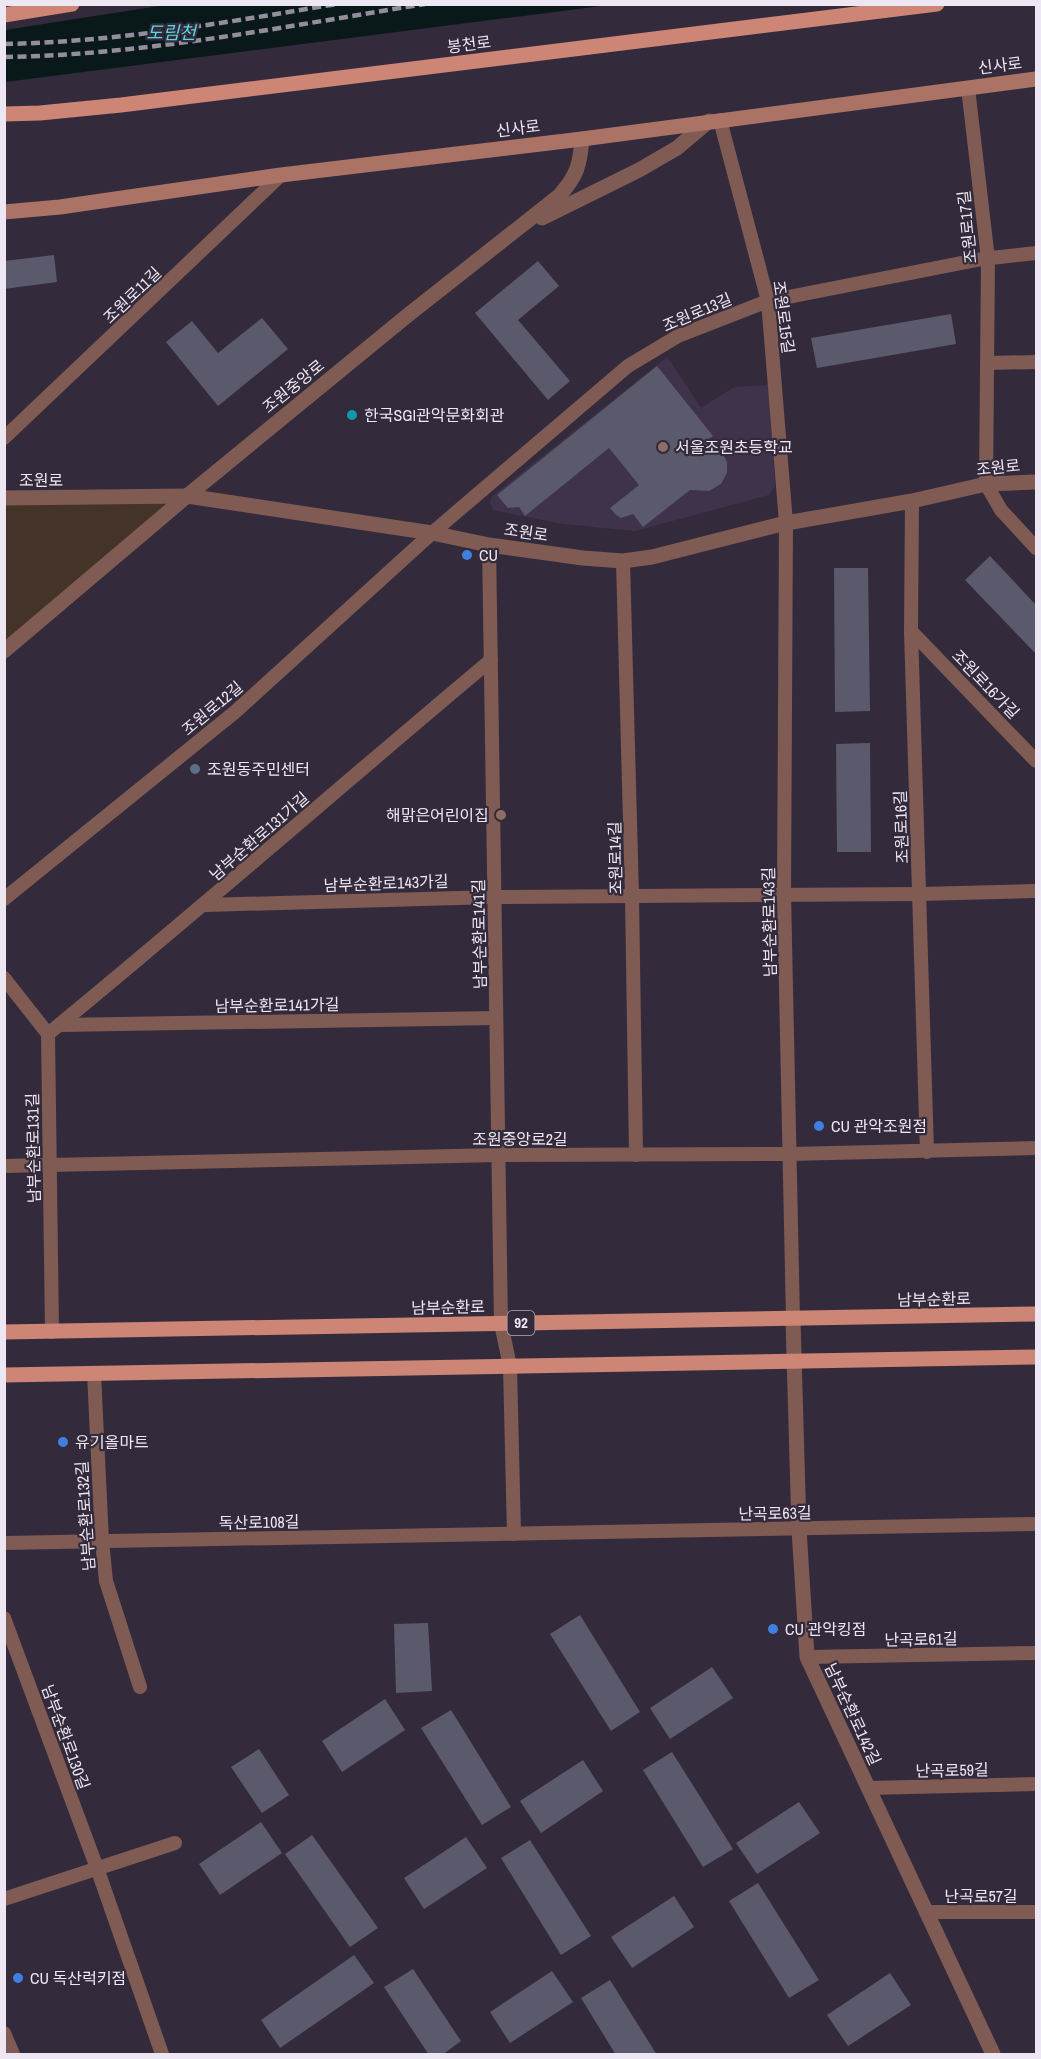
<svg xmlns="http://www.w3.org/2000/svg" width="1041" height="2059" font-family="'Archivo Narrow','Noto Sans KR',sans-serif">
<style>
.industrial{fill:#433328}
.built{fill:#3e334a}
.water{fill:#09191a}
.pier{fill:#332b3c}
.building{fill:#5b596c}
.lines{fill:none;stroke-linecap:round;stroke-linejoin:round}
.minor{stroke:#7f5b53;stroke-width:14}
.tertiary{stroke:#7f5b53;stroke-width:15}
.secondary{stroke:#ab7366;stroke-width:15}
.primary{stroke:#cd8575;stroke-width:15}
.rail{stroke:#948d9b;stroke-width:4.5;stroke-dasharray:9 4.5;stroke-linecap:butt}
.culture-dot{fill:#0f9aa8;stroke:#332b3c;stroke-width:2}
.education-dot{fill:#8d6e63;stroke:#332b3c;stroke-width:2}
.shop-dot{fill:#3f7fe0;stroke:#332b3c;stroke-width:2}
.service-dot{fill:#5c6f8a;stroke:#332b3c;stroke-width:2}
.labels{text-anchor:middle;stroke-width:4.5;stroke-linejoin:round;paint-order:stroke}
.shield{fill:#332b3c;stroke:#b4afbb;stroke-width:1.5}
.shield-label{font-size:15px;font-weight:bold;fill:#ece7f2}
.street-label{font-size:16px;fill:#ece7f2;stroke:#332b3c}
.poi-label{font-size:16px;fill:#ece7f2;stroke:#332b3c;text-anchor:start}
.water-label{font-size:18px;font-style:italic;fill:#5ad8df;stroke:#332b3c}
</style>
<rect width="100%" height="100%" fill="#332b3c"/>
<path class="industrial" d="M174,501l-169,140v-136z"/>
<path class="built" d="M667,357l34,51 33,-21 35,-2 6,101 -6,9 -134,36 -72,-7 -70,-14 -3,-7 1,-6z"/>
<path class="water" d="M171,4l438,1 -604,77 -1,-53z"/>
<path class="pier" d="M150,4l15,1 -160,25 -1,-4z"/>
<g class="building">
<path d="M54,255l3,27 -53,7v-28z"/>
<path d="M538,261l21,25 -41,34 52,61 -22,19 -73,-87z"/>
<path d="M951,314l5,30 -139,24 -6,-30z"/>
<path d="M262,318l26,31 -70,57 -52,-64 26,-21 26,32z"/>
<path d="M657,366l56,70 -6,4 15,12 5,10v11l-6,11 -12,7 -19,-1 -47,37 -10,-13 -12,4 -5,-3 -6,-7 29,-23 -30,-37 -84,68 -6,-9 -11,1 -11,-13z"/>
<path d="M990,556l46,49v49l-71,-74z"/>
<path d="M834,568h34l2,143 -35,1z"/>
<path d="M870,743l1,109h-34l-1,-108z"/>
<path d="M580,1615l60,97 -29,19 -61,-97z"/>
<path d="M428,1623l4,68 -36,2 -2,-69z"/>
<path d="M712,1667l21,31 -63,41 -20,-31z"/>
<path d="M385,1699l20,31 -63,42 -20,-31z"/>
<path d="M451,1710l60,97 -29,18 -61,-97z"/>
<path d="M259,1749l30,46 -27,18 -31,-46z"/>
<path d="M672,1752l61,97 -30,18 -60,-97z"/>
<path d="M583,1760l20,31 -62,42 -21,-32z"/>
<path d="M799,1802l21,31 -63,41 -21,-31z"/>
<path d="M261,1822l21,31 -62,42 -21,-31z"/>
<path d="M312,1835l66,93 -28,19 -65,-93z"/>
<path d="M466,1837l21,31 -63,41 -20,-31z"/>
<path d="M530,1840l61,96 -30,19 -60,-97z"/>
<path d="M758,1883l61,97 -30,18 -60,-97z"/>
<path d="M674,1896l20,31 -62,41 -21,-31z"/>
<path d="M354,1955l20,28 -94,65 -19,-28z"/>
<path d="M413,1969l48,72 -19,14h-13l-45,-68z"/>
<path d="M552,1971l21,31 -63,41 -20,-31z"/>
<path d="M890,1973l21,32 -63,41 -21,-31z"/>
<path d="M610,1980l47,75h-41l-35,-57z"/>
</g>
<g class="lines">
<g class="minor">
<path d="M968,88l20,171 -2,225 15,26 35,38"/>
<path d="M720,120l48,181 18,222 -2,370 9,427"/>
<path d="M987,363l49,-1"/>
<path d="M4,438l277,-263"/>
<path d="M912,501l-1,130 16,521"/>
<path d="M489,545l12,779 9,42 4,168"/>
<path d="M623,561l9,335 4,259"/>
<path d="M911,631l125,130"/>
<path d="M4,899l231,-187 197,-179 196,-167 50,-30 90,-35 214,-42 54,-6"/>
<path d="M205,905l289,-8 426,-3 116,-3"/>
<path d="M4,978l44,56 4,298"/>
<path d="M59,1025l437,-7"/>
<path d="M48,1034c149,-122 295,-250 443,-374"/>
<path d="M4,1166l495,-11 291,-1 246,-6"/>
<path d="M94,1373l8,168 4,40 34,106"/>
<path d="M4,1543l1032,-19"/>
<path d="M4,1618l93,250 65,186"/>
<path d="M807,1657l229,-4"/>
<path d="M868,1788l168,-4"/>
<path d="M4,1899l171,-56"/>
<path d="M926,1912h110"/>
<path d="M4,2033l9,21"/>
</g>
<g class="tertiary">
<path d="M542,218l97,-48 38,-22 32,-27"/>
<path d="M4,498l183,-2 245,37 57,12 94,13 40,3 29,-4 134,-34 126,-22 74,-17 50,-2"/>
<path d="M4,651l183,-155 221,-181 151,-119c18,-20 21,-31 23,-57"/>
<path d="M793,1320l6,209 8,128 186,397"/>
</g>
<path class="secondary" d="M4,212l56,-5 221,-32 301,-36 454,-60"/>
<g class="primary">
<path d="M4,15l68,-11"/>
<path d="M4,114l36,-1 81,-8 816,-101"/>
<path d="M4,1332l1032,-18"/>
<path d="M4,1375l1032,-18"/>
</g>
<g class="rail">
<path d="M4,44c113,-2 223,-22 333,-40"/>
<path d="M4,57c141,-2 282,-31 421,-53"/>
</g>
</g>
<circle class="culture-dot" cx="352" cy="415" r="6"/>
<g class="education-dot">
<circle cx="663" cy="447" r="6"/>
<circle cx="501" cy="815" r="6"/>
</g>
<g class="shop-dot">
<circle cx="467" cy="555" r="6"/>
<circle cx="819" cy="1126" r="6"/>
<circle cx="63" cy="1442" r="6"/>
<circle cx="773" cy="1629" r="6"/>
<circle cx="18" cy="1978" r="6"/>
</g>
<circle class="service-dot" cx="195" cy="769" r="6"/>
<g class="labels">
<rect class="shield" x="507.5" y="1311" width="27" height="24" rx="4.5"/>
<g class="shield-label">
<text x="521" y="1328">92</text>
</g>
<g class="street-label">
<text transform="translate(469 44) rotate(-7)" y="6">봉천로</text>
<text transform="translate(1000 65) rotate(-7)" y="6">신사로</text>
<text transform="translate(518 128) rotate(-7)" y="6">신사로</text>
<text transform="translate(967 227) rotate(-96)" y="6">조원로17길</text>
<text transform="translate(132 295) rotate(-44)" y="6">조원로11길</text>
<text transform="translate(697 312) rotate(-23)" y="6">조원로13길</text>
<text transform="translate(784 317) rotate(82)" y="6">조원로15길</text>
<text transform="translate(293 386) rotate(-39)" y="6">조원중앙로</text>
<text transform="translate(998 467) rotate(-6)" y="6">조원로</text>
<text x="41" y="486">조원로</text>
<text transform="translate(526 532) rotate(8)" y="6">조원로</text>
<text transform="translate(986 684) rotate(46)" y="6">조원로16가길</text>
<text transform="translate(212 708) rotate(-40)" y="6">조원로12길</text>
<text transform="translate(901 827) rotate(-92)" y="6">조원로16길</text>
<text transform="translate(259 836) rotate(-41)" y="6">남부순환로131가길</text>
<text transform="translate(615 858) rotate(-91)" y="6">조원로14길</text>
<text transform="translate(386 883) rotate(-2)" y="6">남부순환로143가길</text>
<text transform="translate(769 922) rotate(-91)" y="6">남부순환로143길</text>
<text transform="translate(479 934) rotate(-91)" y="6">남부순환로141길</text>
<text transform="translate(277 1005) rotate(-1)" y="6">남부순환로141가길</text>
<text x="520" y="1145">조원중앙로2길</text>
<text transform="translate(33 1148) rotate(-91)" y="6">남부순환로131길</text>
<text transform="translate(934 1299) rotate(-1)" y="6">남부순환로</text>
<text transform="translate(448 1307) rotate(-1)" y="6">남부순환로</text>
<text transform="translate(775 1513) rotate(-1)" y="6">난곡로63길</text>
<text transform="translate(85 1516) rotate(-94)" y="6">남부순환로132길</text>
<text transform="translate(259 1522) rotate(-1)" y="6">독산로108길</text>
<text transform="translate(921 1639) rotate(-1)" y="6">난곡로61길</text>
<text transform="translate(853 1714) rotate(65)" y="6">남부순환로142길</text>
<text transform="translate(66 1737) rotate(70)" y="6">남부순환로130길</text>
<text transform="translate(952 1770) rotate(-1)" y="6">난곡로59길</text>
<text x="981" y="1902">난곡로57길</text>
</g>
<g class="poi-label">
<text x="364" y="421">한국SGI관악문화회관</text>
<text x="675" y="453">서울조원초등학교</text>
<text x="479" y="561">CU</text>
<text x="207" y="775">조원동주민센터</text>
<text x="489" y="821" text-anchor="end">해맑은어린이집</text>
<text x="831" y="1132">CU 관악조원점</text>
<text x="75" y="1448">유기올마트</text>
<text x="785" y="1635">CU 관악킹점</text>
<text x="30" y="1984">CU 독산럭키점</text>
</g>
<g class="water-label">
<text x="171" y="39">도림천</text>
</g>
</g>
<rect width="1041" height="2059" fill="none" stroke="#ece7f2" stroke-width="12"/>
</svg>
